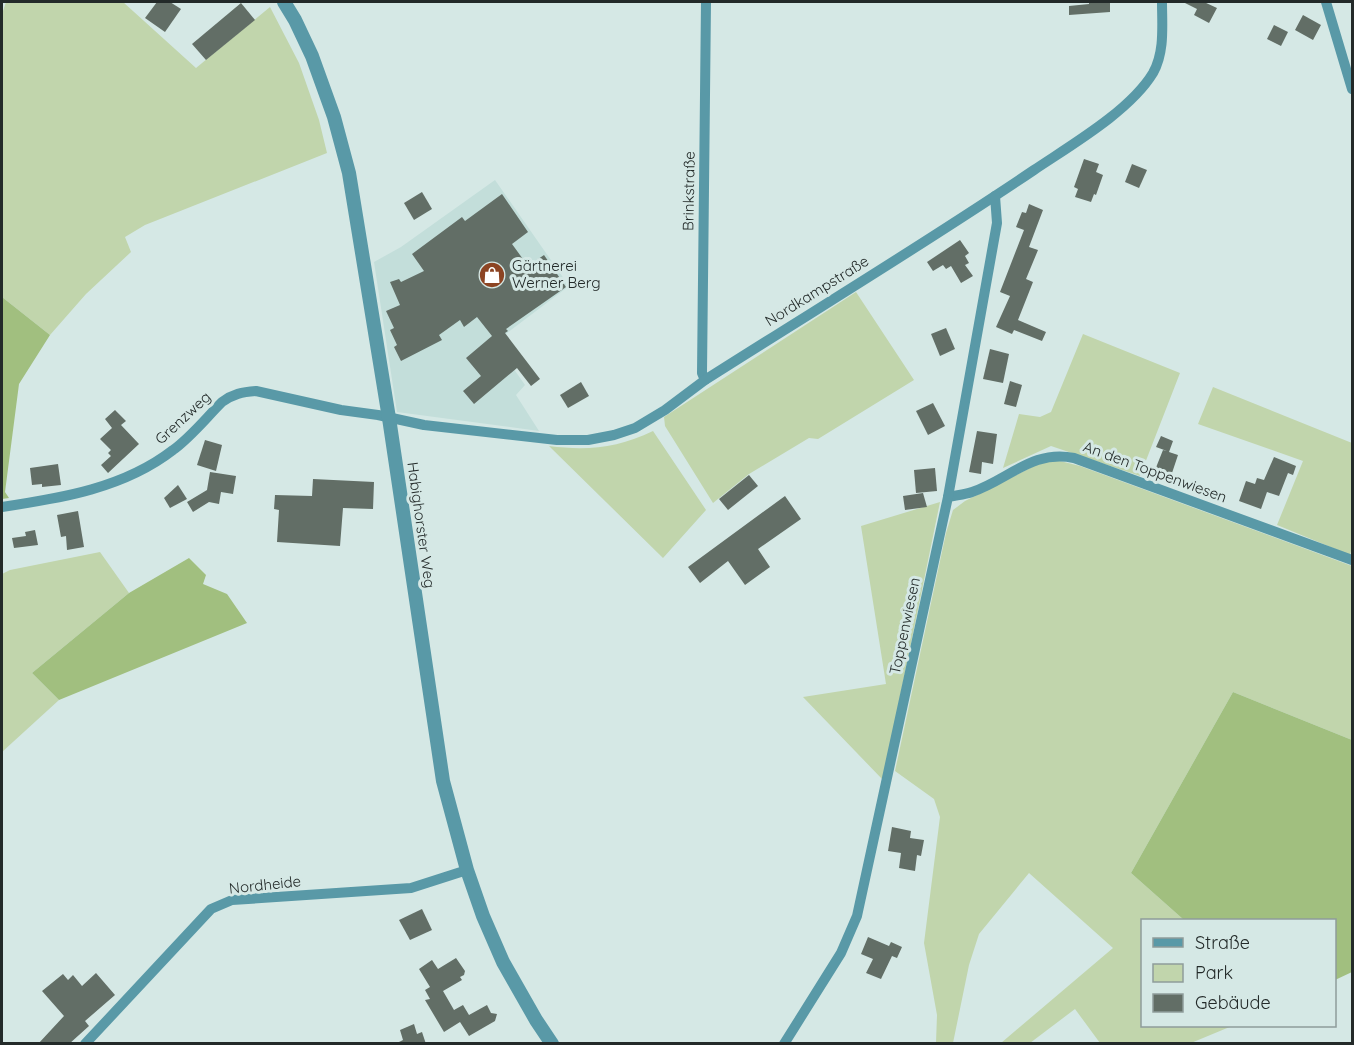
<svg xmlns="http://www.w3.org/2000/svg" width="1354" height="1045" font-family="Quicksand,sans-serif">
<style>
.built{fill:#c3deda}
.green{fill:#c1d5ac}
.forest{fill:#a1bf7f}
.building{fill:#626e66}
.lines{fill:none;stroke-linecap:round;stroke-linejoin:round}
.minor{stroke:#5999a7;stroke-width:10}
.tertiary{stroke:#5999a7;stroke-width:14}
.labels{text-anchor:middle;stroke-width:6;stroke-linejoin:round;paint-order:stroke}
.street-label{font-size:15px;fill:#232a29;stroke:#d5e8e5}
.poi-label{font-size:15px;fill:#232a29;stroke:#d5e8e5;text-anchor:start}
</style>
<rect width="100%" height="100%" fill="#d5e8e5"/>
<path class="built" d="M495,180l74,106 -74,56 30,43 -9,10 23,36 -142,-19 -23,-150 27,-15z"/>
<g class="green">
<path d="M6,2h117l73,66 74,-61 29,56 20,57 8,33 -182,72 -20,12 6,15 -45,42 -36,41 -48,-38v-283z"/>
<path d="M856,292l58,88 -96,59 -9,-1 -60,36 -36,29 -48,-77 -1,-9z"/>
<path d="M1083,334l97,39 -40,103 -89,-30 -48,22 16,-54 21,3 11,-5z"/>
<path d="M1213,387l139,56v104l-2,8 -73,-30 26,-64 -105,-37z"/>
<path d="M653,431l53,79 -43,48 -114,-112c38,5 69,2 104,-15z"/>
<path d="M1056,460l24,6 272,100v174l-119,-48 -102,181 53,47h-42v106h90l-41,17h-91l-25,-34 -45,34h-29l112,-95 -84,-75 -50,61 -10,31 -16,78h-17l1,-28 -13,-72 16,-126 -6,-18 -39,-28 51,-238 7,-23 12,-9 73,-37z"/>
<path d="M940,502l-57,278 -80,-83 83,-13 -25,-158z"/>
<path d="M100,552l29,41 -97,80 27,27 -57,52v-178l8,-4z"/>
</g>
<g class="forest">
<path d="M2,297l48,38 -31,49 -14,108 4,6 -7,1z"/>
<path d="M189,558l17,17 -3,9 24,10 20,29 -188,77 -27,-27 97,-80z"/>
<path d="M1233,692l119,48v232l-17,8 -1,-60h-150l-53,-47z"/>
</g>
<g class="building">
<path d="M157,2h13l11,7 -16,23 -20,-14z"/>
<path d="M1089,2h21v10l-41,3v-9l20,-2z"/>
<path d="M1183,2h21l13,6 -8,15 -15,-8 3,-6z"/>
<path d="M241,3l14,17 -49,40 -14,-16z"/>
<path d="M1303,15l18,10 -8,15 -18,-10z"/>
<path d="M1274,25l14,7 -7,14 -14,-7z"/>
<path d="M1084,159l15,5 -3,8 7,3 -7,20 -2,-1 -3,8 -16,-5 3,-8 -4,-2z"/>
<path d="M1132,164l15,6 -8,18 -14,-6z"/>
<path d="M422,192l10,17 -18,11 -10,-17z"/>
<path d="M502,194l26,38 -16,12 16,22 16,-11 22,32 -60,42 2,2 -3,2 35,46 -9,7 -14,-18 -43,36 -11,-13 18,-15 -15,-18 26,-22 -15,-19 -13,10 -4,-7 -21,15 3,5 -41,21 -7,-14 3,-2 -7,-15 4,-2 -8,-17 14,-6 -10,-23 9,-3 2,3 23,-11 -12,-17 50,-37 3,4z"/>
<path d="M1029,204l14,6 -14,37 9,3 -12,29 7,3 -15,38 28,12 -4,9 -28,-11 -2,4 -16,-7 14,-31 -10,-4 24,-62 -8,-3 6,-15 4,1z"/>
<path d="M960,240l9,13 -4,3 4,7 -4,2 8,11 -12,7 -10,-17 -5,3 -3,-4 -10,6 -6,-9z"/>
<path d="M946,328l9,21 -15,7 -9,-22z"/>
<path d="M990,349l19,5 -6,29 -20,-4z"/>
<path d="M1010,381l12,4 -6,22 -12,-3z"/>
<path d="M581,382l8,14 -21,12 -8,-13z"/>
<path d="M933,403l12,23 -17,9 -12,-24z"/>
<path d="M115,410l11,11 -5,4 18,19 -31,29 -7,-8 10,-9 -3,-3 3,-3 -11,-11 12,-11 -7,-9z"/>
<path d="M977,431l20,3 -4,30 -11,-2 -1,12 -12,-2z"/>
<path d="M1161,436l12,5 -4,11 9,3 -7,21 -16,-6 8,-20 4,1 -11,-4z"/>
<path d="M205,440l17,5 -6,26 -19,-6z"/>
<path d="M1274,457l22,9 -3,9 -5,-2 -9,23 -12,-4 -6,17 -22,-8 7,-20 9,3 2,-6 7,2z"/>
<path d="M58,464l3,21 -19,2v-3l-10,1 -2,-17z"/>
<path d="M935,468l2,23 -21,2 -2,-23z"/>
<path d="M210,472l26,4 -3,18 -12,-2 -2,12 -10,-2 -16,10 -6,-10 20,-12z"/>
<path d="M749,475l9,11 -30,24 -9,-11z"/>
<path d="M313,479l61,3 -1,27 -30,-1 -3,38 -63,-4 2,-32 -5,-1 1,-14 37,1z"/>
<path d="M178,485l9,14 -17,9 -6,-10z"/>
<path d="M923,493l4,14 -22,3 -2,-14z"/>
<path d="M785,496l16,23 -43,30 12,18 -25,18 -17,-24 -28,22 -12,-16z"/>
<path d="M78,511l6,36 -17,3 -1,-14 -5,1 -4,-22z"/>
<path d="M35,530l3,15 -24,3 -2,-10 14,-2 -1,-4z"/>
<path d="M892,827l19,4 -1,7 14,2 -3,16 -4,-1 -2,16 -16,-3 2,-15 -13,-2z"/>
<path d="M422,909l10,21 -22,10 -11,-20z"/>
<path d="M868,937l21,9 2,-4 11,5 -5,11 -5,-2 -11,23 -15,-6 7,-14 -12,-5z"/>
<path d="M456,958l9,13 -1,4 -4,2 2,3 -19,11 11,19 9,-5 6,10 18,-10 4,8 6,1 -2,7 -26,15 -9,-14 -16,10 -19,-32 5,-1 -5,-9 5,-3 -11,-18 13,-9 6,9z"/>
<path d="M96,973l19,22 -30,26 4,5 -20,18h-31l26,-28 -22,-25 21,-17 5,6 5,-5 9,11z"/>
<path d="M414,1024l3,10 5,-2 4,12h-31l8,-4 -3,-10z"/>
</g>
<g class="lines">
<g class="minor">
<path d="M1326,2l26,87"/>
<path d="M705,380l-3,-7 4,-371"/>
<path d="M948,497c8,-2 16,-2 24,-5 36,-12 61,-43 102,-34l278,102"/>
<path d="M2,507c60,-9 122,-19 171,-57 18,-13 33,-32 49,-48 11,-8 20,-10 34,-11l85,19 37,5 46,10 133,15h31l26,-5 21,-7 30,-18 40,-30c110,-70 221,-137 329,-210 37,-25 96,-59 119,-97 12,-21 9,-48 9,-71"/>
<path d="M85,1044l126,-135 21,-9 179,-12 56,-18"/>
<path d="M784,1044l57,-91 16,-37 91,-419 49,-274 -2,-27"/>
</g>
<path class="tertiary" d="M284,2l11,18 17,36 22,61 15,56 40,245 54,363 24,89 16,46 20,46 33,58 16,24"/>
</g>
<defs>
<g id="shop-disc" transform="scale(1.35)"><circle r="9.5" fill="#8c4423" stroke="#d5e8e5"/><path d="M-5-2.5h2.3a2.7 3.5 0 0 1 5.4 0H5L5.5 6h-11ZM-1.5-2.5h3a1.5 2.3 0 0 0-3 0Z" fill="#fff"/></g>
</defs>
<g fill-rule="evenodd">
<use href="#shop-disc" x="492" y="275"/>
</g>
<g class="labels">
<g class="street-label">
<text transform="translate(689 191) rotate(-89)" y="5">Brinkstraße</text>
<text transform="translate(817 291) rotate(-32)" y="5">Nordkampstraße</text>
<text transform="translate(183 418) rotate(-43)" y="5">Grenzweg</text>
<text transform="translate(1155 472) rotate(20)" y="5">An den Toppenwiesen</text>
<text transform="translate(421 525) rotate(82)" y="5">Habighorster Weg</text>
<text transform="translate(905 626) rotate(-78)" y="5">Toppenwiesen</text>
<text transform="translate(265 885) rotate(-6)" y="5">Nordheide</text>
</g>
<g class="poi-label">
<text x="512" y="271">Gärtnerei<tspan x="512" dy="17">Werner Berg</tspan></text>
</g>
</g>
<rect width="1354" height="1045" fill="none" stroke="#232a29" stroke-width="6"/>
<rect x="1141" y="919" width="195" height="108" fill="#d5e8e5" stroke="#8e9c9a" stroke-width="1.5"/>
<rect x="1153" y="938" width="30" height="9" fill="#5999a7" stroke="#8e9c9a" stroke-width="1.5"/>
<text x="1195" y="949" font-size="18" fill="#232a29">Straße</text>
<rect x="1153" y="964" width="30" height="18" fill="#c1d5ac" stroke="#8e9c9a" stroke-width="1.5"/>
<text x="1195" y="979" font-size="18" fill="#232a29">Park</text>
<rect x="1153" y="994" width="30" height="18" fill="#626e66" stroke="#8e9c9a" stroke-width="1.5"/>
<text x="1195" y="1009" font-size="18" fill="#232a29">Gebäude</text>
</svg>
